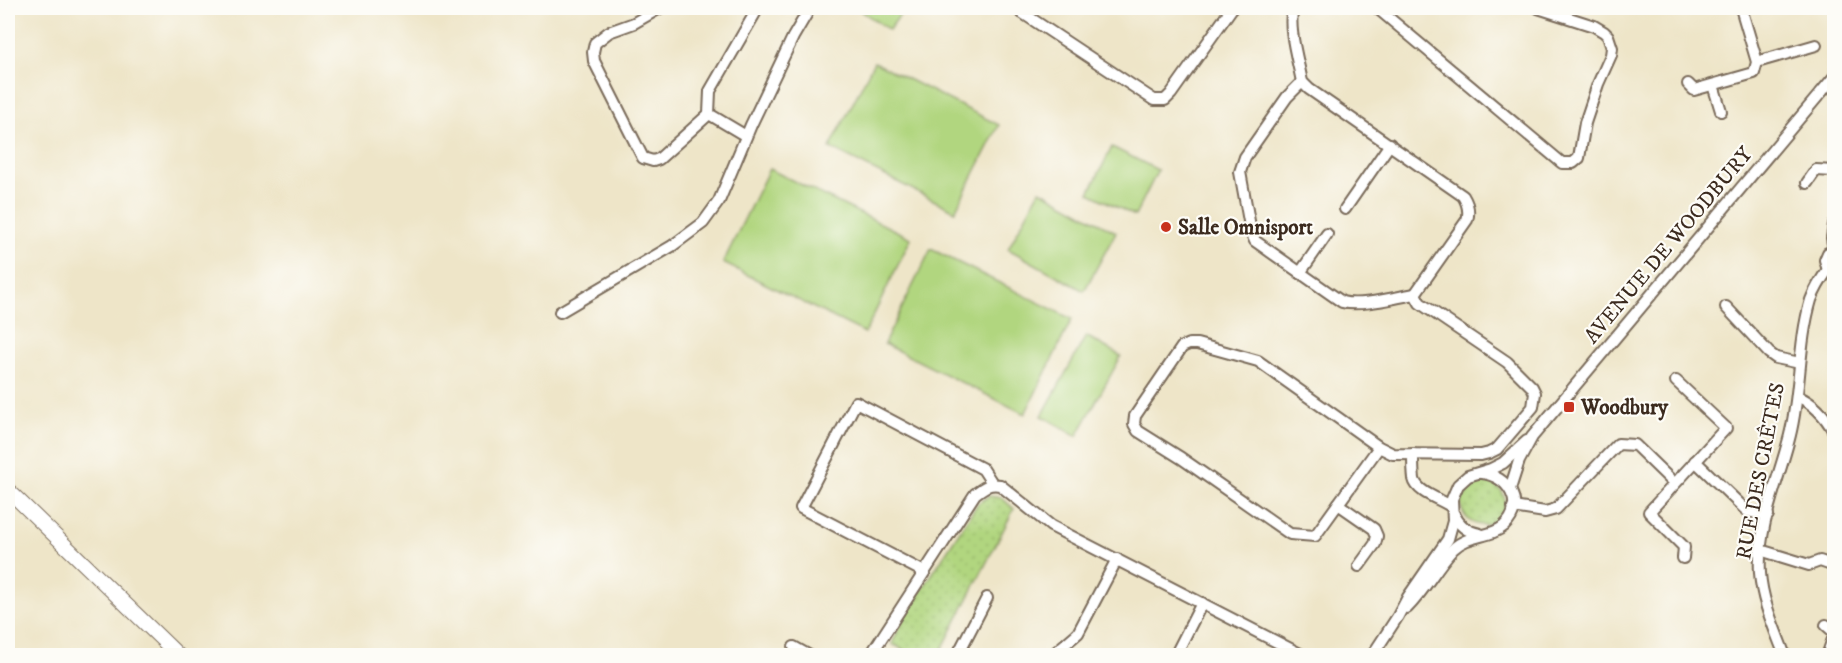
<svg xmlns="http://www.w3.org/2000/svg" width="1842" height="663" font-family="'IM FELL DW Pica',serif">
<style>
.grass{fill:url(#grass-dots);stroke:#76804e;stroke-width:1.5}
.park{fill:#b1d67f;stroke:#76804e;stroke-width:1.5}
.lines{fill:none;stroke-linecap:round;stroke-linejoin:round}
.minor-casing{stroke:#7a6b5a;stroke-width:14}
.major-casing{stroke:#7a6b5a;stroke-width:16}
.minor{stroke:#fff;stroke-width:10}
.major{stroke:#fff;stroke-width:14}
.poi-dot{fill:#c8321e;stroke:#fdfcf7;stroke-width:2}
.labels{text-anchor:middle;stroke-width:4.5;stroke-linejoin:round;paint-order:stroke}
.poi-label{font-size:21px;font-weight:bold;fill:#3b2a1e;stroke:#fdfcf7;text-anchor:start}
.street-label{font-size:21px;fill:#3b2a1e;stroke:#fdfcf7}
</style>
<defs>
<pattern id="grass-dots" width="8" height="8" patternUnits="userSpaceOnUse" patternTransform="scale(1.5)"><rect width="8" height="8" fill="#b1d67f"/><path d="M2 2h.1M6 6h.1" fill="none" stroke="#99b86d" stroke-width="1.8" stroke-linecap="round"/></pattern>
</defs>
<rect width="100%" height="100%" fill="#fdfcf7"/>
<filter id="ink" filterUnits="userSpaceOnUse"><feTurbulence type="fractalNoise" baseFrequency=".0167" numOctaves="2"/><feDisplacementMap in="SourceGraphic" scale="12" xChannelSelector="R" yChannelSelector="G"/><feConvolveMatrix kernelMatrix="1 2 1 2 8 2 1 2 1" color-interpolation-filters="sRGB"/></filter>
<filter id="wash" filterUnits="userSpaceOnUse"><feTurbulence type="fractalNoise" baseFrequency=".008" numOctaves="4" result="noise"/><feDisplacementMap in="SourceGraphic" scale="24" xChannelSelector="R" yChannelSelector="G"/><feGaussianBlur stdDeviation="1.35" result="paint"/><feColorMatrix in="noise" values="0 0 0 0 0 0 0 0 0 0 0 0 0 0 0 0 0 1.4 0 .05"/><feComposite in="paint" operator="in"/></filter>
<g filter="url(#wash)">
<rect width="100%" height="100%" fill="#eee5c8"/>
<g class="grass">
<circle cx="1483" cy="503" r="22"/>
<path d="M989,496l13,2 12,11 -75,146h-25l-22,-11 11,-25 75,-116z"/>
</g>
<g class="park">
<path d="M857,8h48l-16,22z"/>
<path d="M874,62l125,63 -44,86 -125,-63z"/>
<path d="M1112,147l46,23 -23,46 -46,-23z"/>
<path d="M769,169l142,69 -46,95 -142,-70z"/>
<path d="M1040,190l76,42 -32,59 -76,-42z"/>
<path d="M931,249l141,70 -47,95 -141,-70z"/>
<path d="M1086,336l35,20 -44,80 -35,-20z"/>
</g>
</g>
<g filter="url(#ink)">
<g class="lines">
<g class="minor-casing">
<g id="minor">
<path d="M660,8l-26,15 -25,9 -14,11 -2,9 1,9 49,97 10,3 6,-2 50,-45"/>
<path d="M1015,8l139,92h11l6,-6 61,-86"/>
<path d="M1294,8c-8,15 5,56 8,74l7,7 154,107c5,8 7,15 4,24l-52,74 5,9 87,59 25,25 3,6 -2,14 -36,42 -8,4 -8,2 -88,-1 -14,-7 -121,-86 -61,-17h-8l-7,3 -47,69 -1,8 4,7 43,27 109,76 25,2 64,-89"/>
<path d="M1377,8l185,155h11l6,-5 6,-35 13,-39 13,-29 1,-7 -4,-12 -4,-4 -10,-6 -56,-18"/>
<path d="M1757,62l59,-17"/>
<path d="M1302,82l-15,15 -42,60 -5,15 11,60 4,9 87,61c19,5 54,-5 73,-8"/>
<path d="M1688,84l6,6 60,-17 3,-11 -16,-54"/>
<path d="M1713,85l8,26"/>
<path d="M746,136l-37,-22 1,-23 48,-83"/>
<path d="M1807,183l9,-13 18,1"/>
<path d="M1345,209l45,-65"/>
<path d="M1834,251l-2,-13 2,-14"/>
<path d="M1834,270l-7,-3 -2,-7 3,-7 6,-1"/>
<path d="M1300,273l27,-39"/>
<path d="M1726,307l43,46 7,5 24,5"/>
<path d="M560,312l112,-66 31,-23 16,-22 32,-76 42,-88 17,-29"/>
<path d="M1676,381l50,47 -77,84 35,35 -1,11"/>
<path d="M1797,396c16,7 29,21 37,36"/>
<path d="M1413,454c0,8 0,17 1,25 3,14 27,20 38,28"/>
<path d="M1695,461l52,50 21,4"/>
<path d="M1510,489l9,-28 13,-24 302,-360"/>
<path d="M1338,504l36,25 3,7 -2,8 -16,22"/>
<path d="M1513,507l32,5 11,-3 62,-65 17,1 39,38"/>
<path d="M1454,514c5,12 14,18 26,20"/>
<path d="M1760,550l49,15 11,-4 14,5"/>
<path d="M924,572l-123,-64 55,-106 127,67 9,14"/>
<path d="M1407,608c18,-18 29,-41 46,-59 15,-15 37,-11 51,-23 23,-21 4,-51 -23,-53"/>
<path d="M1826,625l8,7"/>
<path d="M794,647l16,9"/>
<path d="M870,656l105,-162c9,-7 14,-11 25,-9l51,41 253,130"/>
<path d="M957,656l30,-58"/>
<path d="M1054,656l2,-4 22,-19 39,-74"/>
<path d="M1175,656l27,-53"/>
<path d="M1372,656l26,-40 10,-19 40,-58 5,-18 -1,-22 6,-14 10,-9 23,-7 12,-6 24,-22"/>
<path d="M1785,656c-10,-27 -23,-54 -25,-83 -3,-47 19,-93 30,-138 11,-44 8,-91 21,-135 4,-11 11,-22 18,-32"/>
<path d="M1827,656l7,-20"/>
</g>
</g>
<g class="major-casing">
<path id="major" d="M8,490l171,166"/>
</g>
<use href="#minor" class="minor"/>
<use href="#major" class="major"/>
</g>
</g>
<g class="poi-dot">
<circle cx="1166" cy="227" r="6"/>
<rect x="1563" y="401" width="12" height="12" rx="3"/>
</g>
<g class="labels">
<g class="poi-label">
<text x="1178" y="234">Salle Omnisport</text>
<text x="1581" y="414">Woodbury</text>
</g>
<g class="street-label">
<text transform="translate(1668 245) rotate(-50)" y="7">AVENUE DE WOODBURY</text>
<text transform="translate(1760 471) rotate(-79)" y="7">RUE DES CRÊTES</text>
</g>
</g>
<rect width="1842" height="663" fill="none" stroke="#fdfcf7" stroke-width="30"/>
</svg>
